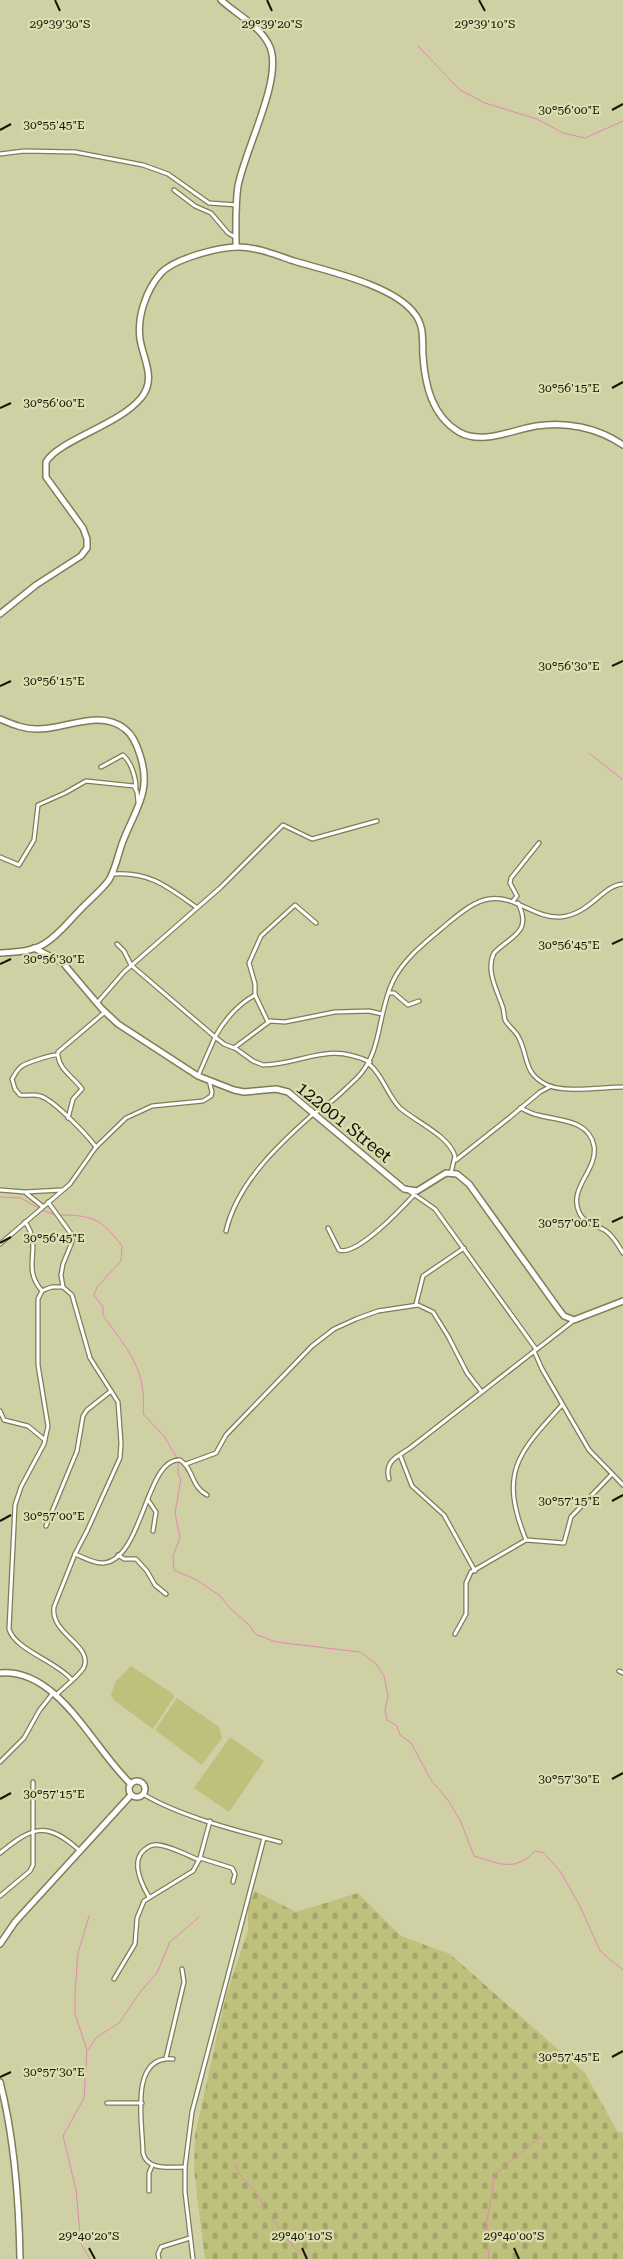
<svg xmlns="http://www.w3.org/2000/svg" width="623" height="2259" font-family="'Roboto Serif',serif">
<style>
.grass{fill:#bfc07c}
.cemetery{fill:url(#cemetery-stones)}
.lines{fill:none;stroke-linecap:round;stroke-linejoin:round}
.stream{stroke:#e587b7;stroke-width:1}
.street-casing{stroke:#7d7e55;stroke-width:5.5}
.secondary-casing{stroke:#7d7e55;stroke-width:8}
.street{stroke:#fff;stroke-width:3}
.secondary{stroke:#fff;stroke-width:5}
.ticks{fill:none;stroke:#151505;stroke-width:2}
.labels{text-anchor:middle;stroke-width:4.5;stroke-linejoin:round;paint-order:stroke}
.street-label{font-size:18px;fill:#151505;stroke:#dcddb0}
.ticks-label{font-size:12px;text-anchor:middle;fill:#151505;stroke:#dcddb0;stroke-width:4.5;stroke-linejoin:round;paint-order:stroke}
</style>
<defs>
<pattern id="cemetery-stones" width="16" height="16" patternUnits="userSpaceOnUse" patternTransform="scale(1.25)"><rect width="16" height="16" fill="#bfc07c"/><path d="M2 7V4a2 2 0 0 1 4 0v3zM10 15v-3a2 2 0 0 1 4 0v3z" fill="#a3a46a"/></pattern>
</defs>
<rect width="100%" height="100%" fill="#cfd0a4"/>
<g class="grass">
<path d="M131,1666l42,28 1,3 -21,32 -39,-29 -3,-5 5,-14z"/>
<path d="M177,1698l42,29 3,11 -20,27 -47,-35z"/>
<path d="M230,1737l34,24 -35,51 -35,-24z"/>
</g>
<path class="cemetery" d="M255,1891l41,21 62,-19 43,43 49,18 135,119 32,58 6,2v126h-418l-11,-90 1,-34 31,-139 22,-66v-23z"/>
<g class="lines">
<g class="stream">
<path d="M418,46l42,44 25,13 52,16 26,14 22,5 38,-17"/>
<path d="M589,753l34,27"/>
<path d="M0,1197l21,1 17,10"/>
<path d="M41,1210l15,5"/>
<path d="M61,1215c33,0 41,5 61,31l-1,15 -24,26 -3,8 9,12v8c24,35 44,53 40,99l21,22 13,22"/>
<path d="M178,1461v13l3,5 -6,34 5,25 -7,18 1,14 23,10 22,15 11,13 20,18 5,8 21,8 84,10 16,12 8,12 4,20 -3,14 2,10 10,6 3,9 11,8 20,37 17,20 13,22 13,34c25,7 40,17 61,-5l9,2 16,18 20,35 20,45 23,19"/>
<path d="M89,1916l-11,37 -3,38v23l12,36 -3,48 -21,38 13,54 5,54 9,15"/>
<path d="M88,2050l9,-13 22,-14 22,-32 16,-18 13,-31 29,-25"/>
<path d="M234,2163l6,12 21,24 3,12"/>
<path d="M272,2219l22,28 13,12"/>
<path d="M489,2259l-3,-33 9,-52 49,-40"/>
</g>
<g class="street-casing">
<g id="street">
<path d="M0,154l24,-3 51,1 68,13 25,9 41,29 28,2"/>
<path d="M174,190l21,16 16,7 17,20 7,4"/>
<path d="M101,767l22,-12c8,7 13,22 13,33"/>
<path d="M0,857l19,8 15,-25 4,-35 27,-12 21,-12 48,5 3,6 1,10"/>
<path d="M113,874c36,-3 55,13 83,33"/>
<path d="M513,901l4,-5 -7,-13 1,-5 28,-35"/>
<path d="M518,903c15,30 -8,33 -24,50 -9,18 4,39 9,55 1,4 1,8 2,12 3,6 11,11 14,18 10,20 4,35 28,47 16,8 57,2 76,2"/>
<path d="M117,944l7,7 7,14 84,72 -17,39"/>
<path d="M389,993h5l14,12 11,-4"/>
<path d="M255,995c-18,10 -30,24 -40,42l9,7 10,4 36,-27 15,1 50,-10 34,-1 13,3"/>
<path d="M97,1003l27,-31 97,-85 62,-62 29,14 65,-18"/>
<path d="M268,1022l-13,-27v-11l-6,-21 12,-27 34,-31 21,18"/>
<path d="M235,1048l18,13 10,4c42,-1 63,-24 107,-3"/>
<path d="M57,1055c-4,-1 -31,8 -35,11 -5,3 -7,9 -10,13l3,10 5,6c7,1 14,-1 20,1 13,3 47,39 56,51"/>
<path d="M369,1064c14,11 18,31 31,44 16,14 48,27 55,48l-4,17"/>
<path d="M520,1108c6,2 11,6 18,7 20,6 51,4 56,31 4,24 -26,42 -15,66 4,11 18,13 27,19 8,6 12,14 17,22"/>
<path d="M68,1118l5,-19 9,-10c-8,-12 -25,-20 -24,-37l47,-40"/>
<path d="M456,1160l53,-42 31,-26 11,-6"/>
<path d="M0,1190l25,2 37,-2"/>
<path d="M409,1191l26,18 101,140"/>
<path d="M26,1193l16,13"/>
<path d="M48,1202l24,33v7l-9,22 -2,11 2,12"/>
<path d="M25,1222c19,26 -5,44 17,69"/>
<path d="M328,1228l11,22c17,7 63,-42 75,-55"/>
<path d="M226,1231c11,-47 51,-85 86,-116 5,-4 11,-7 16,-11 10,-7 19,-17 28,-25 27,-26 21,-66 37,-98 11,-23 35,-41 54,-57 12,-10 27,-23 42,-25 27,-4 46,20 72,18 29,-3 42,-32 62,-33"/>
<path d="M0,1244l70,-60 26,-37 30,-29 26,-12 51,-5 8,-5 1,-4 -3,-12"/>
<path d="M416,1304l7,-28 41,-28"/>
<path d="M534,1351l8,18 47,81 34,35"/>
<path d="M0,1411l4,9 24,6 17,14"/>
<path d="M400,1455l12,31 32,29 31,56"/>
<path d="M186,1464l30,-11 10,-18 86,-89 22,-17 22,-10 22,-8 40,-6 15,7 15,24 19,37 14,18"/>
<path d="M389,1479c-5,-18 8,-22 21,-31l163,-127"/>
<path d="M148,1500l8,12 -3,19"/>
<path d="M46,1526l31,-75 6,-35 4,-6 24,-19"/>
<path d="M526,1540c-27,-67 -9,-86 36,-135"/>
<path d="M75,1554c8,3 19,10 29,9 39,-4 42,-106 76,-103 14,9 11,27 27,35"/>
<path d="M118,1555l6,4h12l11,12 8,14 11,9"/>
<path d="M455,1634l11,-20v-31l5,-11 55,-32 38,3 7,-26 41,-43"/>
<path d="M619,1671l4,2"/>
<path d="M56,1695c7,-7 24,-20 28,-28 9,-22 -34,-33 -30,-60l21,-53 12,-23 33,-73 1,-15 -3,-41 -28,-44 -18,-63 -9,-8h-11l-6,2 -4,2 -4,8v66l10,61 -4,18 -23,43 -6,18 -6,124c5,20 48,33 62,50"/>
<path d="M0,1762l24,-24 15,-27 14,-18"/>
<path d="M143,1794c36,22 95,37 137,48"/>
<path d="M0,1853c32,-26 46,-33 80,-2"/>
<path d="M200,1858l32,10 3,6 -2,8"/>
<path d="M0,1896l30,-25 3,-6v-83"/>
<path d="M149,1897c-7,-12 -19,-35 -5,-47 3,-2 6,-5 10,-5 10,-2 35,11 45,15"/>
<path d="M114,1979l21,-35 2,-26 7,-17 49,-30 7,-13 10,-37"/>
<path d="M166,2058l18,-76 -2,-13"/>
<path d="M173,2059c-45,-4 -30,66 -30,94 4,18 27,14 42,14"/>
<path d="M107,2103h35"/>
<path d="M149,2191v-18l3,-7"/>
<path d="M159,2259l-1,-5 3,-7 29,-9"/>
<path d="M193,2259l-8,-67v-25l7,-55 72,-274"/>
</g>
</g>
<g class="secondary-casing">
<g id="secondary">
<path d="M221,0c16,15 40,26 49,47 13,32 -25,102 -32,139 -3,19 -2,41 -2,61"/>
<path d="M0,614l36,-29 45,-29 6,-8v-9l-4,-11 -37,-51v-15c13,-22 73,-37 95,-64 16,-19 2,-39 -1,-59 -3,-22 6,-49 21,-66 13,-14 57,-26 77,-26 19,0 38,8 56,14 33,10 99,24 120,52 11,13 8,28 9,43 2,29 9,60 36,76 23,13 53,-2 77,-6 30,-5 62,2 87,19"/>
<path d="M0,719c12,5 23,10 36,10 28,1 64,-21 89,0 8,6 12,16 15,26 12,36 -4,53 -17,86 -5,13 -7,27 -14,39 -8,11 -20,20 -29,30 -12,12 -21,25 -36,34 -13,8 -29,8 -44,9"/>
<path d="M34,948l29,15 39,46 16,15 80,52 36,14 10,2 32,-3 12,3 116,97 13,2 29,-18 11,1 12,10 91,127 4,5 10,4 49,-19"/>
<path d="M0,1673c59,-5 93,76 131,111"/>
<circle cx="137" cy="1789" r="8"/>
<path d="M0,1944l15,-22 116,-127"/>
<path d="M0,2082c15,58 19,118 20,177"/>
</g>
</g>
<use href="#street" class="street"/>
<use href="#secondary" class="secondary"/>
</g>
<path class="ticks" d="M55,0l5,11M267,0l5,11M479,0l6,11M612,110l11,-6M0,130l11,-6M612,388l11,-6M0,408l11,-5M612,666l11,-5M0,686l11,-5M612,944l11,-5M0,964l11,-5M612,1222l11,-5M0,1243l11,-6M612,1501l11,-6M0,1521l11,-6M612,1779l11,-6M0,1799l11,-6M612,2057l11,-6M0,2077l11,-5M89,2248l6,11M302,2248l5,11M514,2248l5,11"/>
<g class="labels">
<g class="street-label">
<text transform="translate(344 1122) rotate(39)" y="6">122001 Street</text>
</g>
</g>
<g class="ticks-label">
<text x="60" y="28">29°39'30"S</text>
<text x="272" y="28">29°39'20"S</text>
<text x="485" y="28">29°39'10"S</text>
<text x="569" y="114">30°56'00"E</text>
<text x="54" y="129">30°55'45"E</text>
<text x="569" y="392">30°56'15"E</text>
<text x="54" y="407">30°56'00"E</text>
<text x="569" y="670">30°56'30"E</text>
<text x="54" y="685">30°56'15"E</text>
<text x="569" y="949">30°56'45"E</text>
<text x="54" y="963">30°56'30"E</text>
<text x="569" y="1227">30°57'00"E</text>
<text x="54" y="1242">30°56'45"E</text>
<text x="569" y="1505">30°57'15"E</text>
<text x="54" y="1520">30°57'00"E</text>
<text x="569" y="1783">30°57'30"E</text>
<text x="54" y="1798">30°57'15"E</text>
<text x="569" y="2061">30°57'45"E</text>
<text x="54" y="2076">30°57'30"E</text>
<text x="89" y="2240">29°40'20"S</text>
<text x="302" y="2240">29°40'10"S</text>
<text x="514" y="2240">29°40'00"S</text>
</g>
</svg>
